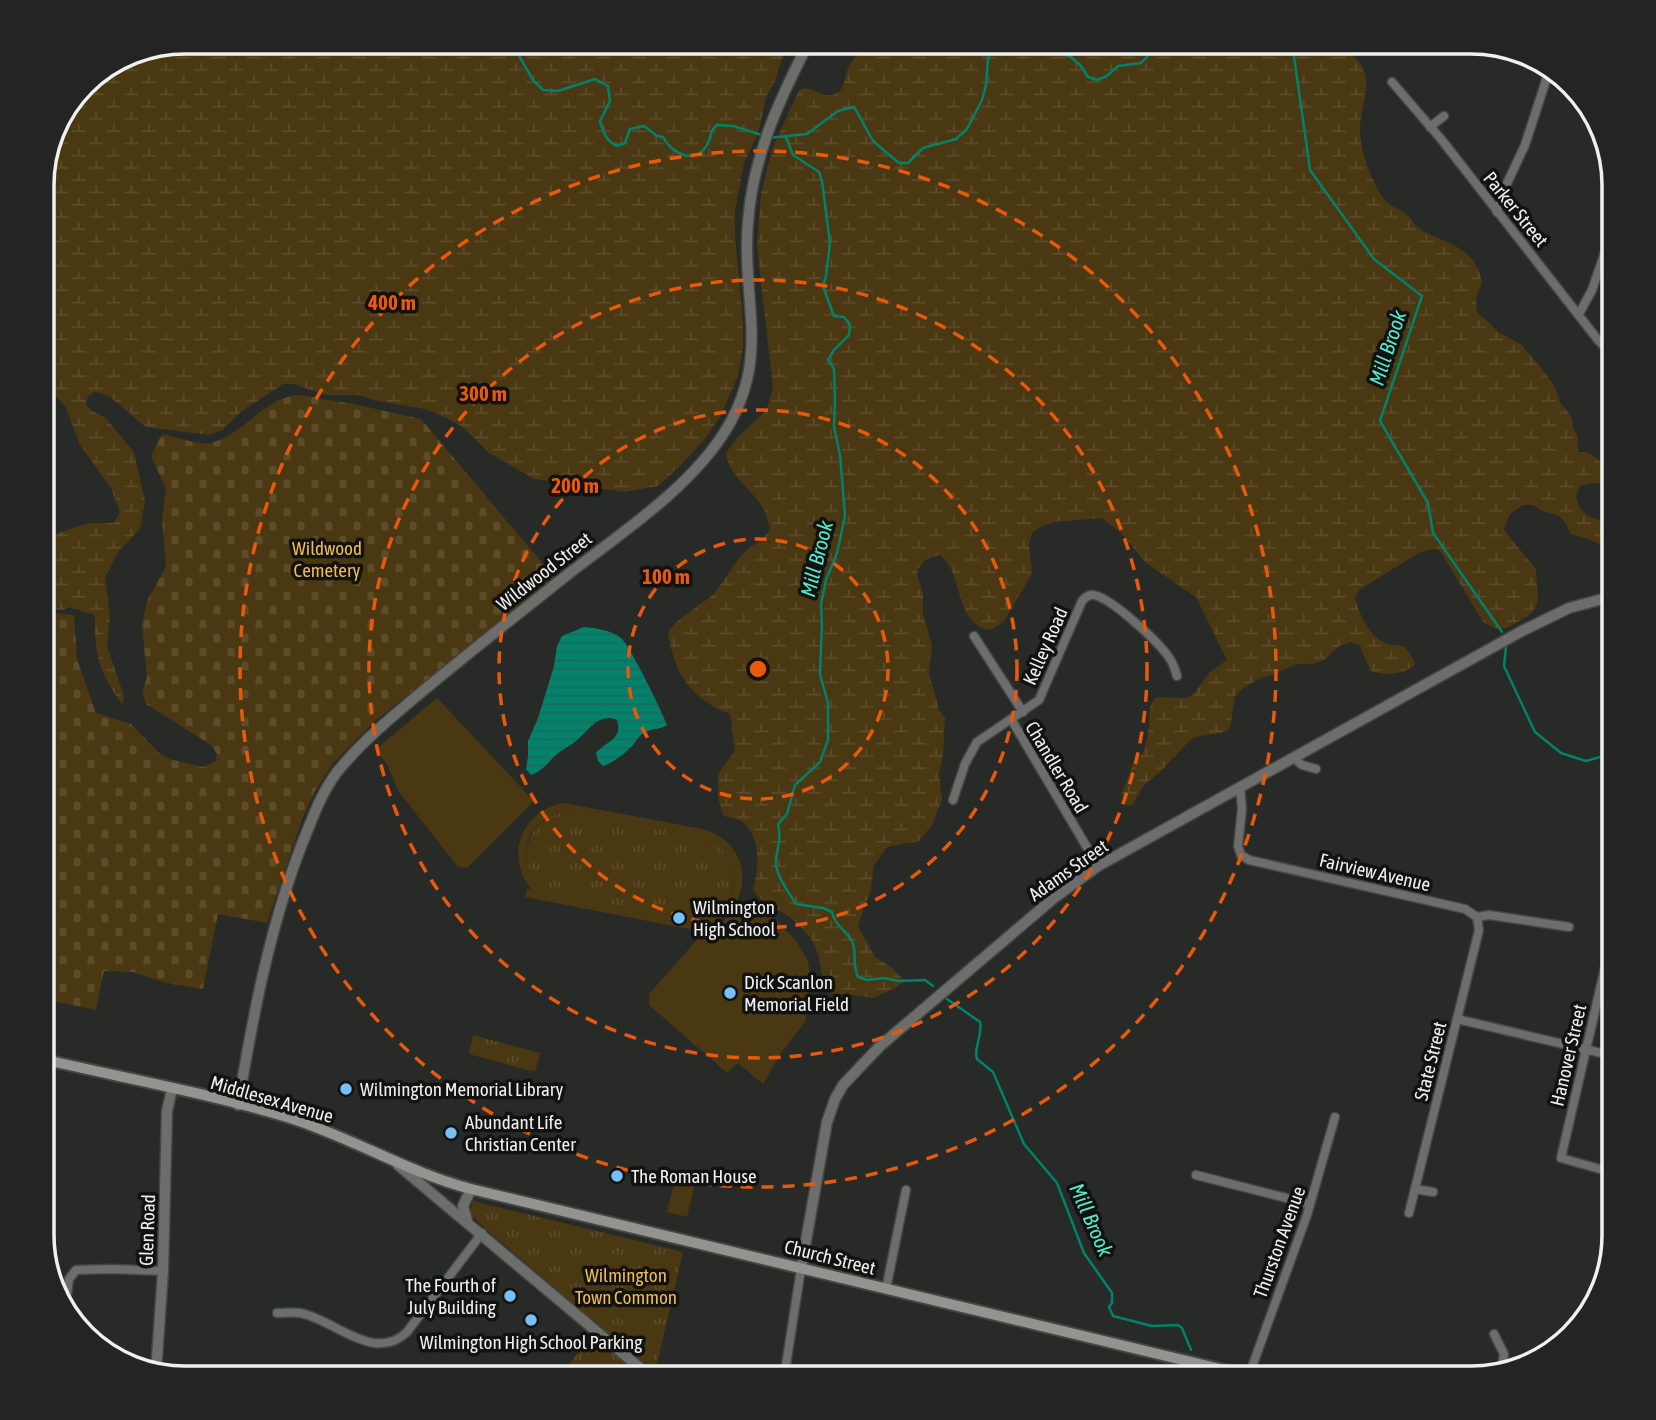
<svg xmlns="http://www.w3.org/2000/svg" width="1656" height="1420" font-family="'Asap Condensed',sans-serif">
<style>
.grass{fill:#4a3813;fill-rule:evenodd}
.wetland{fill:url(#wetland-marsh)}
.cemetery{fill:url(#cemetery-stones)}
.park{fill:url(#park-tufts)}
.water{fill:url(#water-rules)}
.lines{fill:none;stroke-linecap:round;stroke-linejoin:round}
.stream{stroke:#00826b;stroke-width:2.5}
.minor-casing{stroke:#444643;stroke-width:11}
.tertiary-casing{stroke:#444643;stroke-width:13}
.secondary-casing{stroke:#444643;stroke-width:14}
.minor{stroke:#6d6d6b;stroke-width:8}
.tertiary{stroke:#6d6d6b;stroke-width:10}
.secondary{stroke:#939390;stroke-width:10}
.ring{fill:none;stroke:#e8590c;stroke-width:3.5;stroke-dasharray:12 9}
.poi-dot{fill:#77bff7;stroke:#111211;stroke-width:2.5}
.labels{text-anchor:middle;stroke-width:7;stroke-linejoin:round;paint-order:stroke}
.street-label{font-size:19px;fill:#f0f1ef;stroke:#111211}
.park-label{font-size:19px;fill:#eebc54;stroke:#111211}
.poi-label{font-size:19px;fill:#f0f1ef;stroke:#111211;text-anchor:start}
.water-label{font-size:21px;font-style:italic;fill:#59e9c7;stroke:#111211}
.rim{fill:none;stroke:#f0f1ef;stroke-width:3.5}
.centre{fill:#e8590c;stroke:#111211;stroke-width:3.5}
.ring-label{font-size:21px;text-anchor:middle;font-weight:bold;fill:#e8590c;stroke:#111211;stroke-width:7;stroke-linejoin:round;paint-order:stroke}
</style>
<defs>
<pattern id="wetland-marsh" width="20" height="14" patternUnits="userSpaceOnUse" patternTransform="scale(1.75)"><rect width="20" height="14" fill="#4a3813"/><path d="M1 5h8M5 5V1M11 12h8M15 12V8" fill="none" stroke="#5c4c2a"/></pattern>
<pattern id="cemetery-stones" width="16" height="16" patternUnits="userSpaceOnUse" patternTransform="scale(1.75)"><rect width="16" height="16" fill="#4a3813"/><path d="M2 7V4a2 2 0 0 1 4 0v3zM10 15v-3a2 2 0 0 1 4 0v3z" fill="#5c4c2a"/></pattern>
<pattern id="park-tufts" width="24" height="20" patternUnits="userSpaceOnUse" patternTransform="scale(1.75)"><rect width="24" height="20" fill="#4a3813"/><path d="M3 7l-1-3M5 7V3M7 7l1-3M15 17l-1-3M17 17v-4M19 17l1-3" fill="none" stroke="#5c4c2a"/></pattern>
<pattern id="water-rules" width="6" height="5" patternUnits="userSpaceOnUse" patternTransform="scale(1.75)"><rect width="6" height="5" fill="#00826b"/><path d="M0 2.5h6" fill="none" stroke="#20685b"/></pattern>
</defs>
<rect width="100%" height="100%" fill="#282a27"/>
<g class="grass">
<path d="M437,698l97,103 -67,67 -9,-1 -59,-75 -12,-28 -12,-14z"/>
<path d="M564,803l138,26c61,16 50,98 -13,100l-164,-32 2,-8h4c-27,-34 -9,-79 33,-86zM567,812l142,28c39,22 31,72 -14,80l-144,-28c-39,-21 -30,-76 16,-80z"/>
<path d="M751,902l26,18 20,22 11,19 3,21 -6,40 -24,31 -18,31 -25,-21 -11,10 -78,-68v-11l53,-60z"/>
<path d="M675,1179l20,5 -8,33 -20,-5z"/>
</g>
<g class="wetland">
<path d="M185,42h597l2,11 -9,28 -9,16 -8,37 -14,29 -9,47v25l8,87v25l-5,29 -17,39 -17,25 -25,27 -21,19 -34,6 -90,-13 -45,-26 -25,-25 -17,-10 -22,-9 -48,-8 -18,-6h-32l-34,-11h-10l-42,28 -19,18 -13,5 -63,-8 -37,-31 -14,-4 -7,4 -2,9 6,6 13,6 29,35 11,49 -5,28 -21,22 -14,26 5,39 -3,30 17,50 -2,8c-23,-32 -28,-50 -27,-89l-26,-8 -6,3 -21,-2v-70l47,-15h25l6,-11 -9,-24 -31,-43 -14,-37 -8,-10 -16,-8v-214l15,-54 34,-44 40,-25z"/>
<path d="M864,42h470c8,7 19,12 25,20 16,22 1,44 1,67 0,23 10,47 21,66 7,12 15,11 25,19 5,3 6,8 10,12 23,18 60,17 66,57l-6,15 1,14 23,21 22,12 24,29 9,13 5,15 12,16 1,10 5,8v16h9l27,18v19c-11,-7 -22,-8 -34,-3l-4,10c4,22 19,24 38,26v29l-23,-11 -20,-6 -7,-13 -7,-6 -15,-4 -9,-6h-10l-13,9 -6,14 2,5 30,36 2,31 -3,9 -7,7 -21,12 -10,1 -13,-6 -44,-72 -5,-2 -15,3 -61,38 -4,9c4,14 14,36 28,43 6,3 15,3 22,5l9,13 1,5c-13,10 -29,11 -44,6l-12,-26 -9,-3 -11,4 -16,15 -11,3h-16l-23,11 -13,3 -18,11 -7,7 -5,33 -9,4 -21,3 -10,4 -29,31 -17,14 -11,19 -4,2 -5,-2 -2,-10 11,-30 10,-11 5,-18 2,-28 4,-8 4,-2 26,1 8,-2 17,-23 18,-13 -31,-63 -50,-34 -25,-30 -19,-15 -48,4 -14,5 -8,6 -3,11 3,30 -28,47 -13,9c-38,-4 -27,-62 -52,-75l-14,5 -7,9 -1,5 6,19v21l9,31 -3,28 10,37 6,8 -2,37 -4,18 3,27 -10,25 -13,16 -32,6 -13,18 -3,23 -3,11 -6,7 1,5 -5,15 17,31 17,11 12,12 -7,7 -24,11 -26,-4h-16c-13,-16 -8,-40 -21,-56 -5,-7 -15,-18 -23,-23 -15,-9 -24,-10 -34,-26 6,-20 9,-56 -14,-69 -5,-2 -11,-2 -16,-5l-5,-18v-23l17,-23 -5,-37c-39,-15 -55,-40 -62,-80 4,-13 30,-27 41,-36 16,-14 22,-34 38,-48 10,-9 16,-7 23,-22 -2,-6 -4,-16 -8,-22 -11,-17 -33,-30 -36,-53l11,-15 29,-27 7,-23 -16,-142 4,-52 11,-45 27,-59c12,-6 20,7 32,5 16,-2 12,-19 19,-31 4,-6 10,-12 15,-18z"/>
</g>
<path class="cemetery" d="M299,395l54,9 68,15 133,158 -179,144 -42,42 -18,28 -12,26 -36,106 -49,-9 -15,75 -37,-6 -33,-11 -29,-1 -8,39 -48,-10 -6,26v-414l32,3 3,44 19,54 35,11 29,30 9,5 35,8 12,-6 1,-7 -6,-9 -65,-41 -4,-12 5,-15 -5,-52 5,-24 19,-34 -4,-48 4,-30 -15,-33 11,-22c11,2 39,12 49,9 33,-8 53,-46 88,-48z"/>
<g class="park">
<path d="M567,812l133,25c49,13 43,80 -8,83l-142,-28c-38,-22 -27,-76 17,-80z"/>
<path d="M473,1035l67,18 -5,19 -66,-18z"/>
<path d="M473,1201l210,51 -28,121 -175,-149 -10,-12z"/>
<path d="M592,1335l53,43h-87z"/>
</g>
<path class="water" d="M584,627c11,1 27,3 37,11 8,6 42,75 46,87 -7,5 -14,3 -21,7 -8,3 -10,11 -16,16 -8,8 -16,14 -27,18l-5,-5 -2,-8c10,-12 27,-13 21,-33 -19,-8 -28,11 -41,21 -6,5 -13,8 -19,13 -9,8 -14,17 -26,21l-5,-6 2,-13v-15l10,-23 16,-52 3,-20 5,-10z"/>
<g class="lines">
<g class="stream">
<path d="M511,42l22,38 10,10 15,1 37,-12 13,7 2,15 -10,20c3,11 6,20 17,25l8,-3 5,-14 14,-3 13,10 6,1c8,16 32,29 44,8 5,-8 2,-14 10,-20l16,1 29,9"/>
<path d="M1047,42l7,9 17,6 10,9 7,11 9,3 10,-4 11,-10 23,-3 20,-21"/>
<path d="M1292,42l18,128 64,89 48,37 -42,125 48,82 5,30 69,99"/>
<path d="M786,137l7,18 26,17 3,9 8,62 -4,33 -3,10 11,30 10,1 6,8 -1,10 -15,15 -6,10 6,9 1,30 -1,28 6,28 5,61 -8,37 -11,27 -5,24 1,20 -2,50 8,29v37l-8,22 -25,23 -8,29 -9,10c4,18 -2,24 -2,39 0,13 14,31 20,41l27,4 9,4c3,14 14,18 20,29 5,11 0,24 6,36l9,3 16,-2 16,3 26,-1 8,6"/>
<path d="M768,138l39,-4 31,-23 15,-4 3,3 17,31 26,22h9l15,-15 33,-9 11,-10 15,-29 4,-15 2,-26 7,-17"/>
<path d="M1506,647l-2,19 31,66 26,21 25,8 28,-8"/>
<path d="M947,999l33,23c3,15 -7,25 -3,37l16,13 31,72 33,39 27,70 28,40v10l-3,4 4,9 39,10 26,-1 4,3 9,22"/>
<path d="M1184,1378l1,-4"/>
</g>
<g class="minor-casing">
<g id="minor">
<path d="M1392,82l49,57 157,201 16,16"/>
<path d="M1430,127l14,-11"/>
<path d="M1497,212l5,-18 23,-49 25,-77"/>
<path d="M1579,314l13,-24 22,-64"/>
<path d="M974,636l49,76"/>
<path d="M1011,719l87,147"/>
<path d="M1294,758l8,7 14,4"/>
<path d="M1240,787l2,22 -4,37 3,9 8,5 216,49 12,8 12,-2 80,12"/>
<path d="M953,800l12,-36 12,-22 62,-42 43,-99c3,-3 4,-5 9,-6 16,-2 67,47 77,61 5,6 7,13 9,20"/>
<path d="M1607,959l-46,199 53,15"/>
<path d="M1457,1019l157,37"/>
<path d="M1196,1175l114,29"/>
<path d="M1415,1189l18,3"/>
<path d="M1409,1213l70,-283 -2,-13"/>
<path d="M886,1289l20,-99"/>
<path d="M65,1309l4,-30 7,-9 35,-1 52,2"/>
<path d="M277,1313c7,0 16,-1 23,0 34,6 74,51 107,19l75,-99"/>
<path d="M1494,1334l10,20 -3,18"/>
<path d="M784,1378l17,-109"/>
<path d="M1248,1378l59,-163 28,-98"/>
</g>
</g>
<g class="tertiary-casing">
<g id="tertiary">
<path d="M238,1105c15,-89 31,-176 64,-261 11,-27 21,-57 41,-79 22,-26 49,-48 75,-70 49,-41 99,-80 149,-120 54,-42 125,-88 160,-147 44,-73 14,-129 21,-206 5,-66 31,-122 61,-180"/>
<path d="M398,1165l254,213"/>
<path d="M467,1220l-4,-14 8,-17"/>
<path d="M801,1269l26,-147 8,-23 8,-14 37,-39 174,-148 44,-32 424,-235 47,-23 45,-12"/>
<path d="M156,1372l7,-101 4,-160 5,-22"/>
</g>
</g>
<g class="secondary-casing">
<path id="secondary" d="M42,1059c82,19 165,34 245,58 64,20 120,55 184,72l787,189"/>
</g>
<use href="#minor" class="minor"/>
<use href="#tertiary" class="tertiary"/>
<use href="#secondary" class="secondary"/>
</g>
<g class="ring">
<circle cx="758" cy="669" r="130"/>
<circle cx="758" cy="669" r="259"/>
<circle cx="758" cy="669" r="389"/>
<circle cx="758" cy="669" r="518"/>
</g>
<g class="poi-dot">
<circle cx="679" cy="918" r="7"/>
<circle cx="730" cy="993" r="7"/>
<circle cx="346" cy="1089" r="7"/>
<circle cx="451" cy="1133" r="7"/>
<circle cx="617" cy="1176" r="7"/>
<circle cx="510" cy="1296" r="7"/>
<circle cx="531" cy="1320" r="7"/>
</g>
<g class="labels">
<g class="street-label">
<text transform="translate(1516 209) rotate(51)" y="7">Parker Street</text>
<text transform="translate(544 571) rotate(-38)" y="7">Wildwood Street</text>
<text transform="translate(1045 646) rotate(-66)" y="7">Kelley Road</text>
<text transform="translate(1057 767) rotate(59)" y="7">Chandler Road</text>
<text transform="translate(1068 870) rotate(-35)" y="7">Adams Street</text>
<text transform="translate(1375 872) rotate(13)" y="7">Fairview Avenue</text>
<text transform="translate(1568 1055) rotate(-77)" y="7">Hanover Street</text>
<text transform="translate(1430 1061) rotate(-76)" y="7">State Street</text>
<text transform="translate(272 1099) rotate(16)" y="7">Middlesex Avenue</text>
<text transform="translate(147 1230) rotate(-88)" y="7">Glen Road</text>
<text transform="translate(1279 1242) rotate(-70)" y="7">Thurston Avenue</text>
<text transform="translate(830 1257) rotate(14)" y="7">Church Street</text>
</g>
<g class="park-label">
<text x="327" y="555">Wildwood<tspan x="327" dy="22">Cemetery</tspan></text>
<text x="626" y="1282">Wilmington<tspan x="626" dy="22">Town Common</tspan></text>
</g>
<g class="poi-label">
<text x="693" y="914">Wilmington<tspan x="693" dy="22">High School</tspan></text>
<text x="744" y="989">Dick Scanlon<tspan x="744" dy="22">Memorial Field</tspan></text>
<text x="360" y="1096">Wilmington Memorial Library</text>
<text x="465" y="1129">Abundant Life<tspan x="465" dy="22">Christian Center</tspan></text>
<text x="631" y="1183">The Roman House</text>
<text x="496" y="1292" text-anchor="end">The Fourth of<tspan x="496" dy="22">July Building</tspan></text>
<text x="531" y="1349" text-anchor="middle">Wilmington High School Parking</text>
</g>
<g class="water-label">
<text transform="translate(1388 348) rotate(-72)" y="7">Mill Brook</text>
<text transform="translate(817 559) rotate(-76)" y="7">Mill Brook</text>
<text transform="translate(1091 1220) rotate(66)" y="7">Mill Brook</text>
</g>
</g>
<path d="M0 0H1656V1420H0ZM185 54H1471A131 131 0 0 1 1602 185V1235A131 131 0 0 1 1471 1366H185A131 131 0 0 1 54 1235V185A131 131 0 0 1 185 54Z" fill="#232423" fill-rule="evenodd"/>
<path class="rim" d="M185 54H1471A131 131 0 0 1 1602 185V1235A131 131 0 0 1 1471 1366H185A131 131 0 0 1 54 1235V185A131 131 0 0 1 185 54Z"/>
<circle cx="758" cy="669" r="10" class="centre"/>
<g class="ring-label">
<text x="392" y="310">400 m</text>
<text x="483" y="401">300 m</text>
<text x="575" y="493">200 m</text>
<text x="666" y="584">100 m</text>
</g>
</svg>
